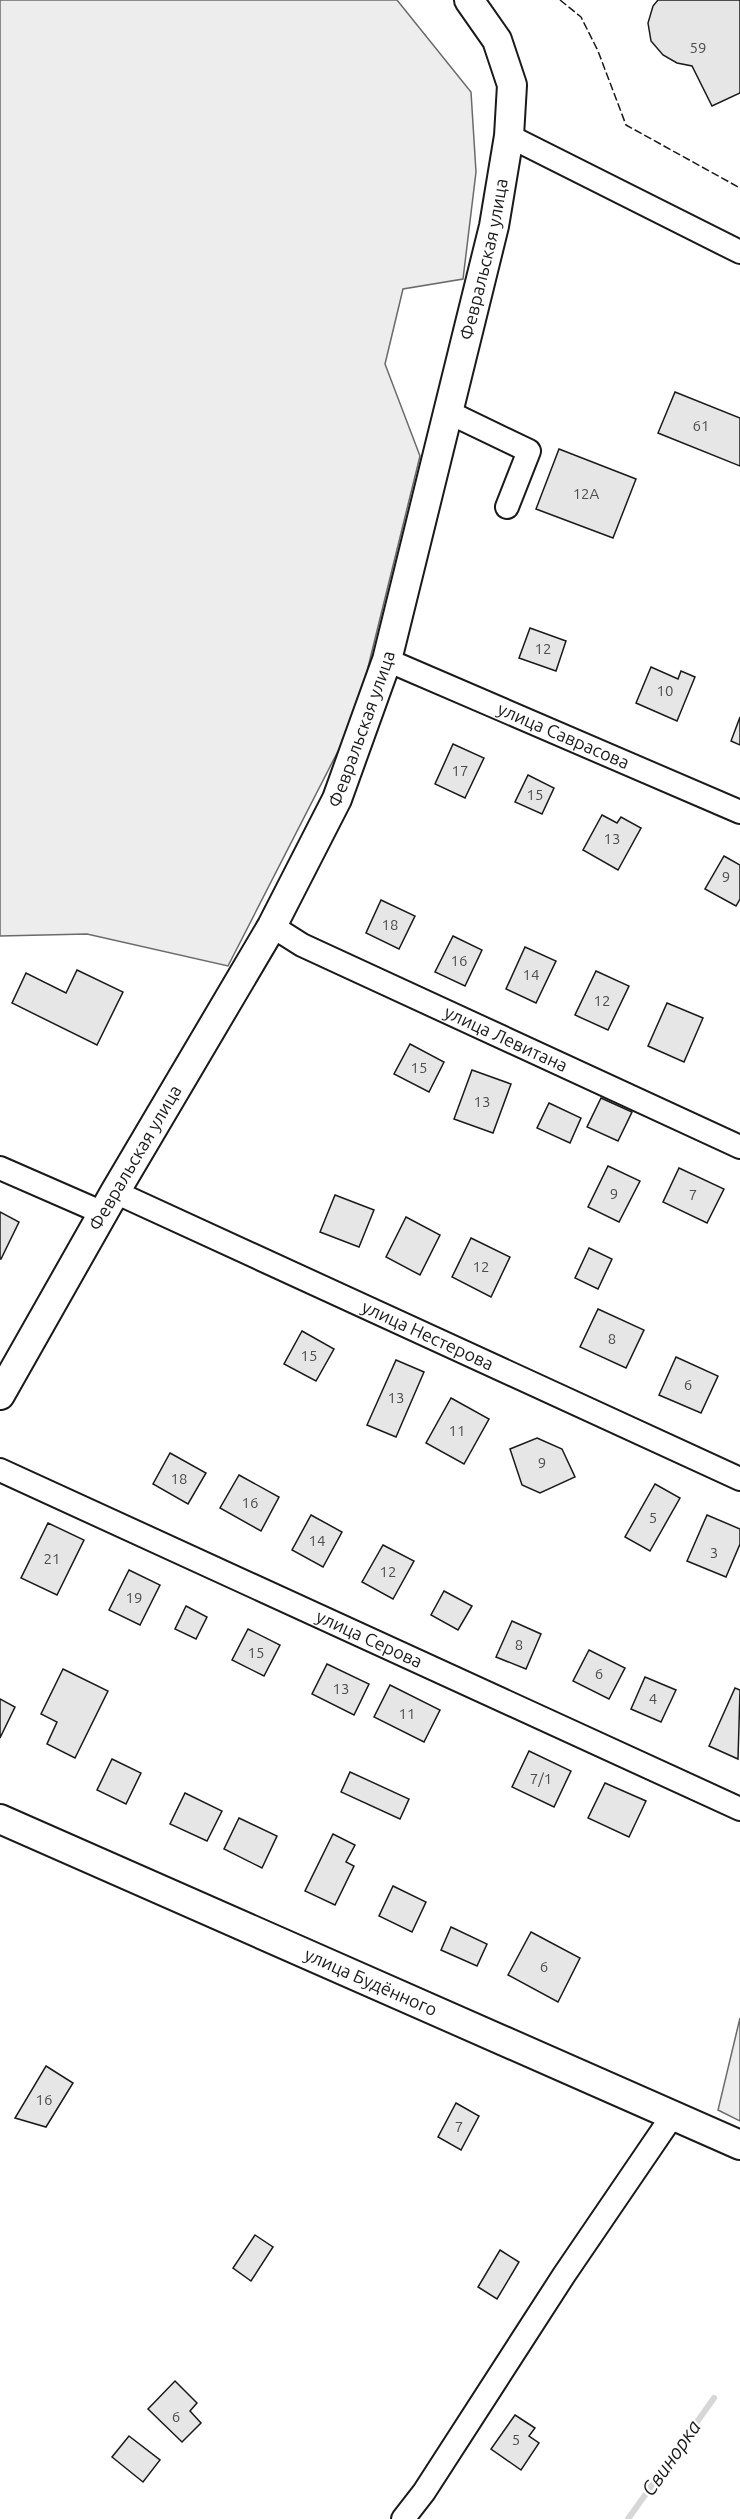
<svg xmlns="http://www.w3.org/2000/svg" width="740" height="2519" font-family="Ubuntu,sans-serif">
<style>
.green{fill:#ededed;stroke:#6a6a6a;stroke-width:1.5}
.lines{fill:none;stroke-linecap:round;stroke-linejoin:round}
.stream{stroke:#d7d7d7;stroke-width:6}
.building{fill:#e6e6e6;stroke:#1a1a1a;stroke-width:1.5}
.minor-casing{stroke:#1a1a1a;stroke-width:26}
.major-casing{stroke:#1a1a1a;stroke-width:32}
.minor{stroke:#fff;stroke-width:22}
.major{stroke:#fff;stroke-width:28}
.fence{stroke:#1a1a1a;stroke-width:1.5;stroke-dasharray:8 3;stroke-linecap:butt}
.labels{text-anchor:middle;stroke-width:4.5;stroke-linejoin:round;paint-order:stroke}
.number-label{font-size:15px;fill:#4d4d4d}
.street-label{font-size:18px;fill:#1a1a1a;stroke:#fff}
.water-label{font-size:20px;font-style:italic;fill:#1a1a1a;stroke:#fff}
</style>
<rect width="100%" height="100%" fill="#fff"/>
<g class="green">
<path d="M0,0h397l74,92 5,80 -13,107 -60,10 -18,75 35,92 -64,260 -128,250 -141,-32 -87,2z"/>
<path d="M740,2018v103l-22,-11z"/>
</g>
<g class="lines">
<path class="stream" d="M628,2519l86,-121"/>
</g>
<g class="building">
<path d="M658,0h82v93l-28,13 -20,-40 -15,-3 -14,-8 -12,-14 -3,-18 5,-17z"/>
<path d="M675,392l65,26v48l-82,-33z"/>
<path d="M559,449l77,30 -23,59 -77,-29z"/>
<path d="M530,628l36,13 -10,30 -37,-13z"/>
<path d="M651,667l27,12 3,-8 14,6 -18,44 -41,-18z"/>
<path d="M740,717v28l-9,-4z"/>
<path d="M453,744l31,14 -19,40 -30,-14z"/>
<path d="M528,775l26,13 -12,26 -27,-12z"/>
<path d="M602,815l15,8 4,-6 20,11 -23,42 -35,-20z"/>
<path d="M724,856l16,9v34l-4,7 -31,-17z"/>
<path d="M381,900l34,16 -16,33 -33,-16z"/>
<path d="M453,936l29,14 -17,36 -30,-14z"/>
<path d="M525,947l31,14 -20,42 -30,-14z"/>
<path d="M77,970l46,22 -26,53 -85,-42 14,-30 40,20z"/>
<path d="M596,971l33,15 -21,44 -33,-15z"/>
<path d="M667,1003l36,15 -19,44 -36,-16z"/>
<path d="M410,1044l34,18 -15,30 -35,-18z"/>
<path d="M472,1070l39,14 -18,49 -39,-14z"/>
<path d="M601,1098l31,14 -14,29 -31,-14z"/>
<path d="M549,1103l32,15 -11,25 -33,-15z"/>
<path d="M608,1166l32,15 -21,41 -31,-15z"/>
<path d="M679,1168l45,21 -17,34 -44,-21z"/>
<path d="M335,1195l39,15 -15,37 -39,-15z"/>
<path d="M0,1212l19,10 -18,37h-1z"/>
<path d="M406,1217l34,18 -20,40 -34,-18z"/>
<path d="M471,1238l39,19 -19,40 -39,-20z"/>
<path d="M589,1248l23,11 -14,30 -23,-11z"/>
<path d="M598,1309l46,21 -18,38 -46,-21z"/>
<path d="M302,1331l32,18 -18,32 -32,-17z"/>
<path d="M676,1357l42,19 -17,37 -42,-18z"/>
<path d="M396,1360l28,12 -28,65 -29,-12z"/>
<path d="M451,1398l38,21 -25,45 -38,-21z"/>
<path d="M537,1438l25,11 13,28 -35,16 -18,-8 -12,-36z"/>
<path d="M170,1453l36,20 -18,31 -35,-20z"/>
<path d="M239,1475l40,22 -18,34 -41,-23z"/>
<path d="M655,1484l25,14 -30,53 -25,-14z"/>
<path d="M311,1515l31,17 -19,35 -31,-17z"/>
<path d="M707,1515l33,14v15l-14,33 -39,-16z"/>
<path d="M48,1523l36,17 -27,55 -36,-17z"/>
<path d="M383,1545l31,16 -21,38 -31,-17z"/>
<path d="M129,1570l31,15 -20,40 -31,-15z"/>
<path d="M444,1591l28,15 -14,24 -27,-15z"/>
<path d="M186,1606l21,11 -11,22 -21,-10z"/>
<path d="M512,1621l29,13 -15,35 -30,-12z"/>
<path d="M248,1629l32,16 -16,31 -32,-16z"/>
<path d="M589,1650l36,18 -16,31 -36,-18z"/>
<path d="M327,1664l42,20 -15,31 -42,-21z"/>
<path d="M63,1669l45,22 -33,67 -28,-14 10,-22 -16,-8z"/>
<path d="M645,1677l31,13 -15,32 -30,-13z"/>
<path d="M390,1685l50,25 -16,32 -50,-25z"/>
<path d="M735,1688l5,2 -2,69 -29,-13z"/>
<path d="M0,1699l15,8 -15,31z"/>
<path d="M529,1751l42,20 -17,36 -42,-20z"/>
<path d="M112,1759l29,14 -15,31 -29,-14z"/>
<path d="M350,1772l59,27 -9,20 -59,-27z"/>
<path d="M605,1783l41,18 -17,36 -41,-19z"/>
<path d="M185,1793l37,18 -15,30 -37,-17z"/>
<path d="M239,1818l38,18 -15,32 -38,-19z"/>
<path d="M333,1834l22,11 -9,17 8,4 -19,39 -30,-14z"/>
<path d="M393,1886l33,16 -14,30 -33,-16z"/>
<path d="M451,1927l36,17 -10,22 -36,-16z"/>
<path d="M531,1932l49,26 -22,44 -50,-27z"/>
<path d="M46,2066l27,17 -27,44 -31,-9z"/>
<path d="M456,2103l23,13 -18,34 -23,-13z"/>
<path d="M255,2235l18,12 -22,34 -18,-13z"/>
<path d="M500,2250l19,12 -22,37 -19,-12z"/>
<path d="M175,2381l22,22 -7,8 11,12 -19,19 -34,-33z"/>
<path d="M515,2415l20,13 -6,8 10,7 -18,27 -30,-21z"/>
<path d="M129,2436l31,24 -17,22 -31,-25z"/>
</g>
<g class="lines">
<g class="minor-casing">
<g id="minor">
<path d="M509,136l231,116"/>
<path d="M448,412l81,39 -22,56"/>
<path id="s1" d="M387,660l353,152"/>
<path id="s2" d="M272,926l30,19 438,202"/>
<path d="M0,1168l103,45"/>
<path id="s3" d="M115,1192l625,287"/>
<path id="s4" d="M0,1470l740,339"/>
<path d="M403,2519l21,-27 140,-217 109,-160"/>
</g>
</g>
<g class="major-casing">
<g id="major">
<path id="s5" d="M0,1395l115,-203 157,-266 65,-127 50,-139 107,-434 15,-90 3,-51 -15,-45 -28,-40"/>
<path id="s6" d="M0,1819l740,326"/>
</g>
</g>
<use href="#minor" class="minor"/>
<use href="#major" class="major"/>
<path class="fence" d="M560,0l21,17 17,34 28,74 114,63"/>
</g>
<g class="labels">
<g class="number-label">
<text x="698" y="53">59</text>
<text x="701" y="431">61</text>
<text x="586" y="499">12А</text>
<text x="543" y="654">12</text>
<text x="665" y="696">10</text>
<text x="460" y="776">17</text>
<text x="535" y="800">15</text>
<text x="612" y="844">13</text>
<text x="726" y="882">9</text>
<text x="390" y="930">18</text>
<text x="459" y="966">16</text>
<text x="531" y="980">14</text>
<text x="602" y="1006">12</text>
<text x="419" y="1073">15</text>
<text x="482" y="1107">13</text>
<text x="614" y="1199">9</text>
<text x="693" y="1200">7</text>
<text x="481" y="1272">12</text>
<text x="612" y="1344">8</text>
<text x="309" y="1361">15</text>
<text x="688" y="1390">6</text>
<text x="396" y="1403">13</text>
<text x="457" y="1436">11</text>
<text x="542" y="1468">9</text>
<text x="179" y="1484">18</text>
<text x="250" y="1508">16</text>
<text x="653" y="1523">5</text>
<text x="317" y="1546">14</text>
<text x="714" y="1558">3</text>
<text x="52" y="1564">21</text>
<text x="388" y="1577">12</text>
<text x="134" y="1603">19</text>
<text x="519" y="1650">8</text>
<text x="256" y="1658">15</text>
<text x="599" y="1679">6</text>
<text x="341" y="1694">13</text>
<text x="653" y="1704">4</text>
<text x="407" y="1719">11</text>
<text x="541" y="1784">7/1</text>
<text x="544" y="1972">6</text>
<text x="44" y="2105">16</text>
<text x="459" y="2132">7</text>
<text x="176" y="2422">6</text>
<text x="516" y="2445">5</text>
</g>
<g class="street-label">
<text dy="6" stroke="none"><textPath href="#s5" startOffset="1245">Февральская улица</textPath></text>
<text dy="6" stroke="none"><textPath href="#s5" startOffset="759">Февральская улица</textPath></text>
<text dy="6" stroke="none"><textPath href="#s1" startOffset="192">улица Саврасова</textPath></text>
<text dy="6" stroke="none"><textPath href="#s2" startOffset="260">улица Левитана</textPath></text>
<text dy="6" stroke="none"><textPath href="#s5" startOffset="273">Февральская улица</textPath></text>
<text dy="6" stroke="none"><textPath href="#s3" startOffset="344">улица Нестерова</textPath></text>
<text dy="6" stroke="none"><textPath href="#s4" startOffset="406">улица Серова</textPath></text>
<text dy="6" stroke="none"><textPath href="#s6" startOffset="405">улица Будённого</textPath></text>
</g>
<g class="water-label">
<text transform="translate(671 2458) rotate(-55)" y="7">Свинорка</text>
</g>
</g>
</svg>
